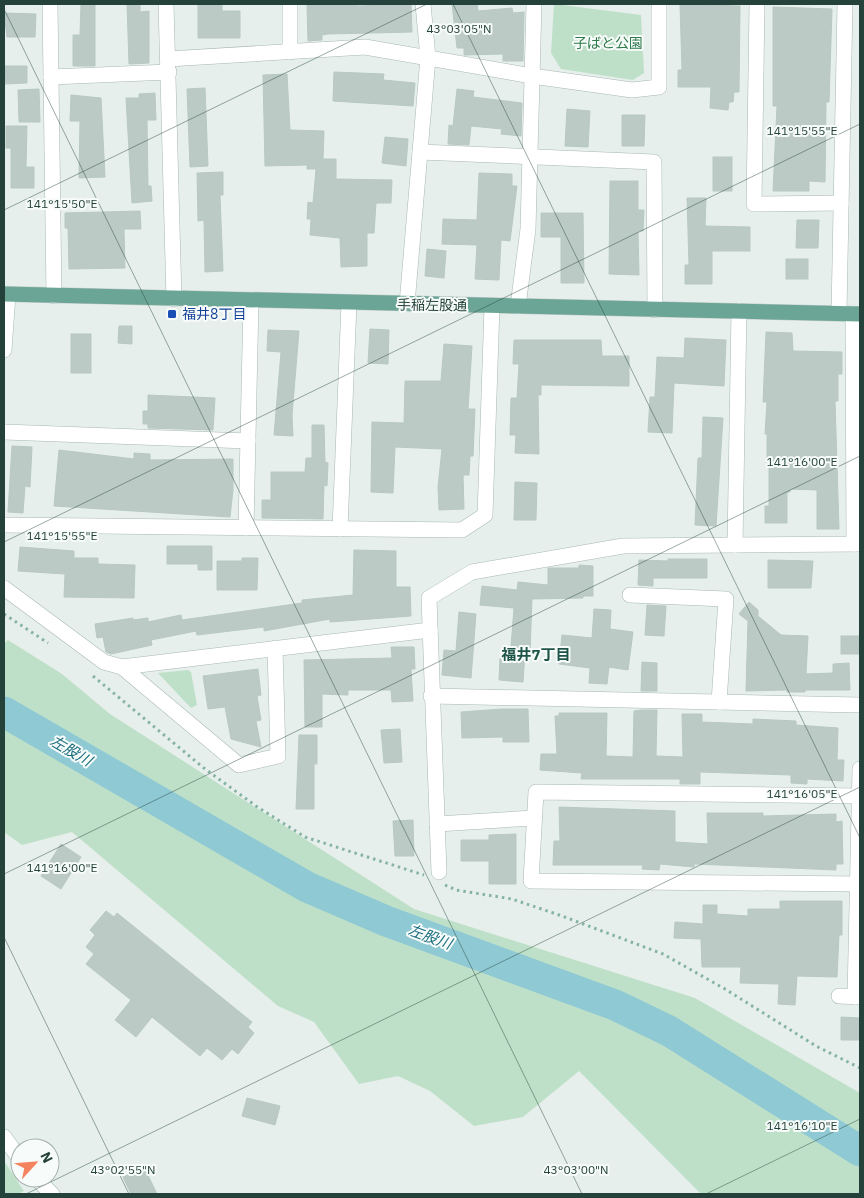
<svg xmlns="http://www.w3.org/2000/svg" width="864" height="1198" font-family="'IBM Plex Sans','Noto Sans JP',sans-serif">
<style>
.green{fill:#bfe0c8}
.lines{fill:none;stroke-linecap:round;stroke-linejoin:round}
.river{stroke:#8ec9d4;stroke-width:31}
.building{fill:#bbcac4;stroke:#b8c9c2}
.street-casing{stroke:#a8b8b2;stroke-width:16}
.secondary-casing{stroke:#a4bbb3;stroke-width:16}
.primary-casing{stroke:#c2cac8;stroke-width:16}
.path{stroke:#86b3a5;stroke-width:3;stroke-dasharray:2.5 4;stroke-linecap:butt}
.street{stroke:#fff;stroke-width:15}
.secondary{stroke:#fff;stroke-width:15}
.primary{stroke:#6aa596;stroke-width:15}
.ticks{fill:none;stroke:#24423a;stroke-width:1;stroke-opacity:0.45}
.transit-dot{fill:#1a4fb4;stroke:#f7fbf9;stroke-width:2}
.labels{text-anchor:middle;stroke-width:4;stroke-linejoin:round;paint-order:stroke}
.park-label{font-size:14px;fill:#2d7a4b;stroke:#f7fbf9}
.street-label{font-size:14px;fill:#24423a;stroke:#f7fbf9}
.transit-label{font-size:14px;fill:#164399;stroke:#f7fbf9;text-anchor:start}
.neighbourhood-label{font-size:15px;font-weight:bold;fill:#1f5548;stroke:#f7fbf9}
.water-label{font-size:15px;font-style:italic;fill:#1c6f80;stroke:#f7fbf9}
.ticks-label{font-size:12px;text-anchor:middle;fill:#24423a;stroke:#f7fbf9;stroke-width:4;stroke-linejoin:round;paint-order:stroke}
</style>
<rect width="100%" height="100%" fill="#e6efeb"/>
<g class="green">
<path d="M554,4l87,11 3,58 -11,7 -72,-11 -10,-16z"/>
<path d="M8,640l54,34 48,40 304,195 281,89 165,95v101h-159l-122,-123 -56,46 -49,9 -44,-35 -32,-15 -39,8 -45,-62 -36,-16 -206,-174 -50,13 -18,-13v-188z"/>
<path d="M188,670l3,2 6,33 -6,3 -33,-35z"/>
<path d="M4,1161l20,30 -6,3h-14z"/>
</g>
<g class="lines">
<path class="river" d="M4,712l303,175 79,34 229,84 54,26 191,120"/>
</g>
<g class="building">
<path d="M81,4h14v62h-22v-31h7z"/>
<path d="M127,4h13v8l9,-1v52l-20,1z"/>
<path d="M198,4h24v7h18v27h-42z"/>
<path d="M357,4v2l54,-2 1,28 -84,2 -6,1v5l-14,1 -1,-36z"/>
<path d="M452,4h25l1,7 34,-3 1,5 11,-1 -1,49h-20v-7l-39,1v-7h-7z"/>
<path d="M680,4l60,2 -1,86h-5l-1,10h-4l-1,8 -18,-2 1,-21h-33v-17h4z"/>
<path d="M773,7l59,2 -3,93h-3l-1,80 -16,-1v10h-36l4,-85h-4z"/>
<path d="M4,13l32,1 -1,23h-28z"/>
<path d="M4,66h23v17l-23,1z"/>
<path d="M334,72l50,2 -1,6 32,3 -2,23 -80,-5z"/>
<path d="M287,74l3,56 34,1 -1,28h13v20l56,1 -1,23h-15l-2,30h-7v33l-26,1 -1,-29 -30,-3 1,-16h-4l1,-17 5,1 3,-34h-9v-4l-42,1 -2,-91z"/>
<path d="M205,88l3,78 -18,1 -3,-78z"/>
<path d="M39,89l1,33h-21l-1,-32z"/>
<path d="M457,89l17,2 -1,6 49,6 -1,33 -20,-2 1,-5 -31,-3 -2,19 -21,-1 1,-19 4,1z"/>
<path d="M155,93l1,27h-9l1,66h3l1,15 -20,2 -6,-105h13v-4z"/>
<path d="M71,95l30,3 4,79 -26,1 1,-57h-10z"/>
<path d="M567,109l23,2 -2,36 -23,-1z"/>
<path d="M622,115h23l-1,31h-22z"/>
<path d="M6,126h21l-1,41h8v21h-23v-40h-5z"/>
<path d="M385,137l23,2 -2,27 -24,-3z"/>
<rect x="713" y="157" width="19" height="34"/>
<path d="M223,172v23h-3l3,76 -18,1 -1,-52 -6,1 -1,-48z"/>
<path d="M479,173l33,1v12h5l-7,55 -9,-1 -2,40 -24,-1 2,-34 -35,-1 1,-25 34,1z"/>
<path d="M610,181h28v29h6l-1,21h-5l1,44 -30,-1z"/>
<path d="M687,198h19l-1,28 45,1v24h-38v33h-27v-19h4z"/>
<path d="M140,211l1,18h-17l1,39 -56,1 -1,-41h-3v-15z"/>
<path d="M541,213h42l1,70h-23v-46h-20z"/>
<path d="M797,220h22l-1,28h-22z"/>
<path d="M427,249l19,2 -2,27 -19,-2z"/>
<rect x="786" y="259" width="22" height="20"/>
<path d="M119,326h13v18l-14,-1z"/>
<path d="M370,329l19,1 -1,34 -20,-1z"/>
<path d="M268,330l31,1 -7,84 1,21 -19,-1 7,-83 -14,-1z"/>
<path d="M766,332l26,1 1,18 49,1v22h-4v27h-3l4,128h-22v-39l-27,-1v3h-3v31h-22v-17h4v-43h-2v-29h-2l2,-32h-4z"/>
<rect x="71" y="334" width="20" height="39"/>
<path d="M685,338l41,2 -2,46 -50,-3 -2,50 -24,-1 2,-35h5l2,-40 27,1z"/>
<path d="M514,340h87l1,16h27v30l-88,-1v10h-3l1,59 -24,-1 1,-18h-6l1,-37h6l2,-34h-6z"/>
<path d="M444,344l28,2 -4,63h7l-2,47h-3l-1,19h-6l1,34 -25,1 -1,-23 4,-38 -47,-2 -2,46 -22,-1 1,-70 32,1 1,-42h36z"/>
<path d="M148,395l67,3 -2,32 -65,-2v-4h-5v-13h5z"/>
<path d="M703,417l20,1 -7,108 -21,-1 3,-67h4z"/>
<path d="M312,425h12l1,37 3,1 -1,23 -3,-1 -1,34 -61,-1v-18h9v-28h34l1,-14h6z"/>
<path d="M12,446l20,1 -2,40 -5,-1 -2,27 -15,-1z"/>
<path d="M59,450l75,9v-6l16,1v6l83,-1v31l-3,27 -176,-11z"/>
<path d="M515,482l22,1 -1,37h-22z"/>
<path d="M167,546h45v24h-14v-6h-31z"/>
<path d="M20,547l54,4v7h24v6l37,1 -1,33 -70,-1 1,-23 -47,-3z"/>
<path d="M354,550l42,1v36h14l1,29 -81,6v-3l-66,12v-4l-67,8 -1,-4 -45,9 1,5 -41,9 -5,-2 -3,-15 -6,1 -2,-14 38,-6v2l15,-2v4l33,-7 1,5 120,-17v-3l51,-5z"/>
<path d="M242,558h16l-1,32h-40v-29h25z"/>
<path d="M668,559h39v19h-54v8l-15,-1 1,-25 29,1z"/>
<path d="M768,560l45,1 -2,27h-43z"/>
<path d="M579,565l14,1v30h-10v2l-51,1 -2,53 -5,-1 -2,31 -24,-2 1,-22 10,1 4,-51 -34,-3 2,-19 35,4 1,-8 30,3v-17h31z"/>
<path d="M749,602l9,8v6l23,19 27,1 -2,38 27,-1v-9l16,-1 1,27h-45v2h-18v-2l-41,1 2,-70 -9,-7z"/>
<path d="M647,605l19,1 -2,30 -19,-1z"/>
<path d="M594,609l17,1 -1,19 23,3 -5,38 -19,-3 -2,17 -18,-1 1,-15 -31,-4 3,-29 30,3z"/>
<path d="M459,612l17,2 -5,64 -29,-3 2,-25 12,1z"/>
<rect x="841" y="636" width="19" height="18"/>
<path d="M391,647h23l1,22h-4l2,32 -21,1 -1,-12h-43v5l-26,-1v33h-17l-1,-67 88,-2z"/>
<path d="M642,662l15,1v28h-16z"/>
<path d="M258,669l3,26 -4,1 4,24 -5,1 5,26 -30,-8 -6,-32 -17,2 -5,-33z"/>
<path d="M502,709h26l1,33h-26v-5l-41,1 -1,-26z"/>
<path d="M641,710h16l-1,46 27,1 -1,-43h20v8l51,2v-5l43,2v4l42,3 -1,32h7l-1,21 -36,-2v5l-16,-1v-8l-91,-3v12h-20v-5h-99l1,-6 -42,-3 1,-16h16l-2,-38h4v-3h48l-1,43 27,1 1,-46z"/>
<path d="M400,729l2,33 -18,1 -3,-33z"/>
<path d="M299,735h18v29h-3v45h-18z"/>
<path d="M559,807l116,4v31l33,2 -1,-31h56v3l73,-2v8l6,-1 1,43h-7v6l-142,-6v3l-34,-3 -1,6 -17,-1 1,-4h-90l1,-24h6z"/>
<path d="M413,820l1,36h-19l-2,-35z"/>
<path d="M516,834v50h-27v-23h-28v-21h28v-5z"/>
<path d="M61,844l20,13 -20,32 -20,-13z"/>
<path d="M780,901h62v34h-3l-2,42 -40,-1 -2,29 -17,-1 1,-20 -39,-1 1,-16h-39l-1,-28 -27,-1 1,-16 28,2v-19h14v9l31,2v-7h32z"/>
<path d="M106,911l8,6 3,-4 135,109 -4,5 6,6 -16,21 -6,-5 -10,11 -15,-12 -7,8 -48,-39 -16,20 -21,-17 16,-20 -45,-36 8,-10 -8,-7 9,-12 -5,-5z"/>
<path d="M841,1017l19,1v22h-19z"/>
<path d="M247,1098l33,8 -5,19 -33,-9z"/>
<path d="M144,1167l13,27h-26l-8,-17z"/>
</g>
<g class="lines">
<g class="street-casing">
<g id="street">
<path d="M50,4l4,292"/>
<path d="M166,4l8,295"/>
<path d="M290,4v48"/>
<path d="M757,4l-3,200 87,-1"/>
<path d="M168,59l197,-12 167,29 100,14 27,-3v-83"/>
<path d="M51,77l118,-5"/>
<path d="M420,152l234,10 1,148"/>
<path d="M407,304l21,-246 -5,-54"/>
<path d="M518,306l10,-77 6,-225"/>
<path d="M839,313l6,-309"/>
<path d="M853,314l1,230"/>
<path d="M4,432l244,9"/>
<path d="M4,525l458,5 23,-15 7,-209"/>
<path d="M246,528l5,-227"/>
<path d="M340,529l9,-226"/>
<path d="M735,545l4,-234"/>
<path d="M4,588l100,74 18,5 117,98 39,-9 -3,-108"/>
<path d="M630,595l96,4 -7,103"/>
<path d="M122,667l308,-37"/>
<path d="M431,696l429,9"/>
<path d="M437,824l97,-6"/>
<path d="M439,872l-10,-274 43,-26 151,-26 237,-2"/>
<path d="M858,884l-327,-3 5,-89 324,4"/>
<path d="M839,996l21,1"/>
<path d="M855,997l5,-228"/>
</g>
</g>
<g class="secondary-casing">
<g id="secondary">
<path d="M4,350l4,-55"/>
<path d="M4,1137l16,22"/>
<path d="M36,1178l16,16"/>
</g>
</g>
<g class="primary-casing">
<path id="primary" d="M4,294l856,20"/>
</g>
<g class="path">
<path d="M4,614l44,29"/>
<path d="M93,676l112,93 51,37 49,31 119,38"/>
<path d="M445,885l11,5 56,9 50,17 101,38 62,35 91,57 44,22"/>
</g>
<use href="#street" class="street"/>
<use href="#secondary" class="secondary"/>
<use href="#primary" class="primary"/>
</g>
<path class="ticks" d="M453,4l407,834M4,9l578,1185M4,210l423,-206M4,542l856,-418M4,874l856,-418M4,937l125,257M26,1194l834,-407M706,1194l154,-75"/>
<rect class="transit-dot" x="167" y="309" width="10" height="10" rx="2.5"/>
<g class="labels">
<g class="park-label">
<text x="608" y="48">子ばと公園</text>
</g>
<g class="street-label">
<text transform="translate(432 305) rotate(1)" y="5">手稲左股通</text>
</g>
<g class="transit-label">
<text x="182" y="319">福井8丁目</text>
</g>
<g class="neighbourhood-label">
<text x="536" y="660">福井7丁目</text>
</g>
<g class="water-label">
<text transform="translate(71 751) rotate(30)" y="5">左股川</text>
<text transform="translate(430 937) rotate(20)" y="5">左股川</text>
</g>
</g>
<g class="ticks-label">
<text x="459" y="33">43°03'05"N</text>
<text x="802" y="135">141°15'55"E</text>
<text x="62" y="208">141°15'50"E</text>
<text x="802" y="466">141°16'00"E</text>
<text x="62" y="540">141°15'55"E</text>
<text x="802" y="798">141°16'05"E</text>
<text x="62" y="872">141°16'00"E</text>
<text x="802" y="1130">141°16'10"E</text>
<text x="123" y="1174">43°02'55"N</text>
<text x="576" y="1174">43°03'00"N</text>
</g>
<rect width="864" height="1198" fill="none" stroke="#24423a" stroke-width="10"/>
<g transform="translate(35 1163) rotate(64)"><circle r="24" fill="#f7fbf9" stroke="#a3b1ad"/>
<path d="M0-4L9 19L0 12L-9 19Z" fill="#f4845f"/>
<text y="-8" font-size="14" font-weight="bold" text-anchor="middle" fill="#24423a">N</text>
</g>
</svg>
